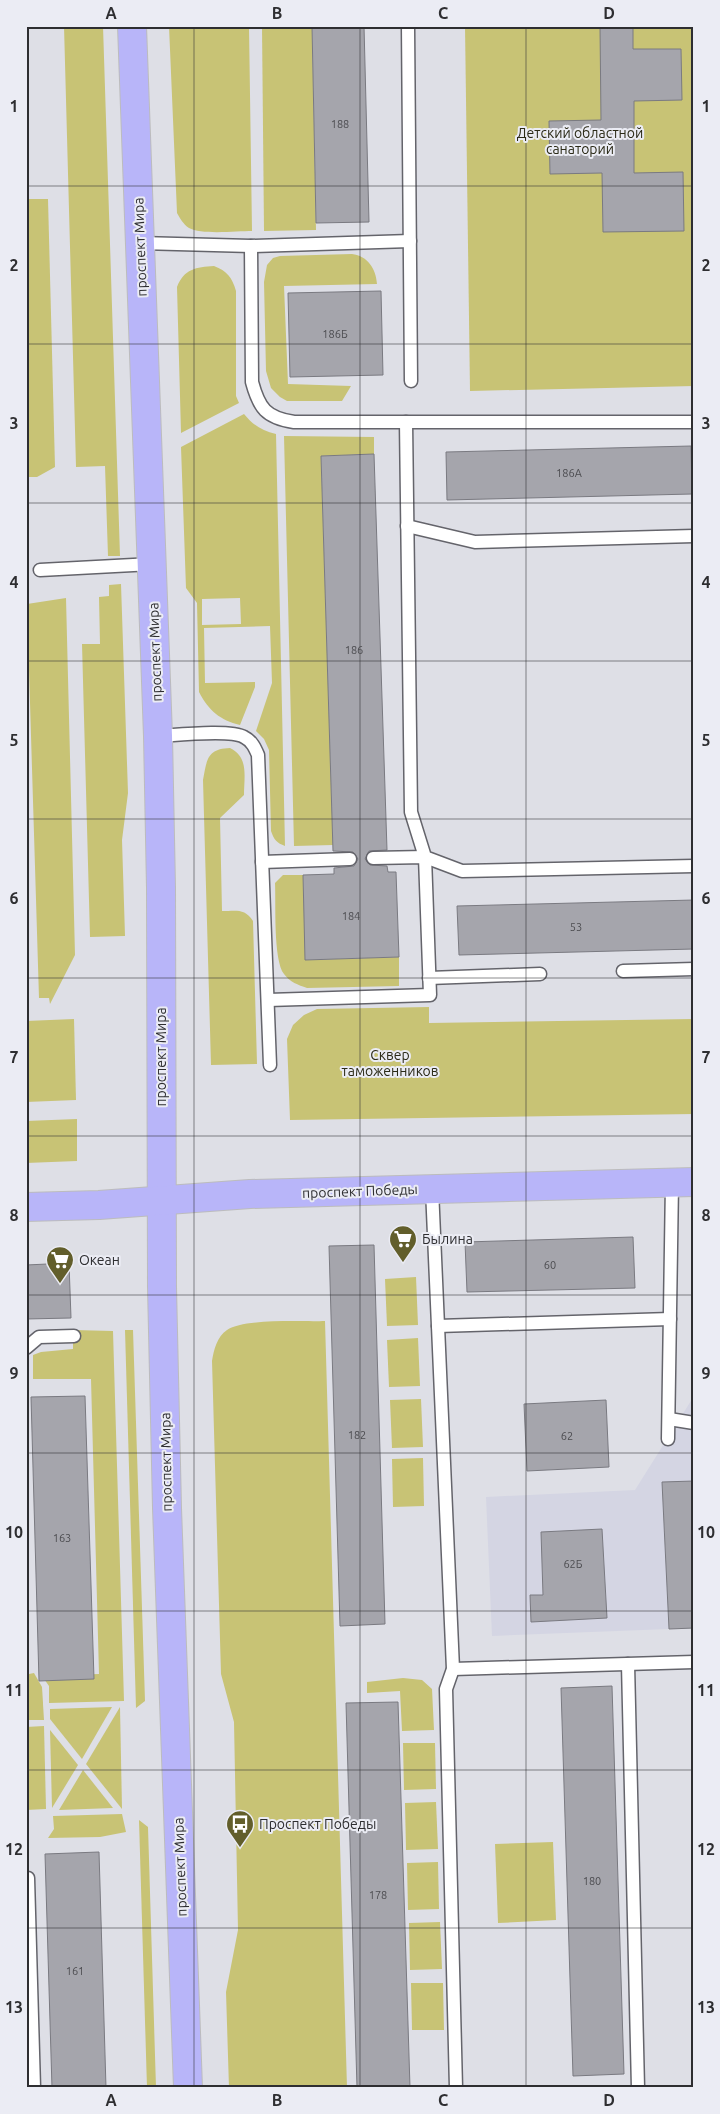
<svg xmlns="http://www.w3.org/2000/svg" width="720" height="2114" font-family="Ubuntu,sans-serif">
<style>
.built{fill:#d4d5e3}
.green{fill:#c8c375;fill-rule:evenodd}
.building{fill:#a5a5ac;stroke:#7a7a81}
.lines{fill:none;stroke-linecap:round;stroke-linejoin:round}
.service-casing{stroke:#64646b;stroke-width:15}
.primary-casing{stroke:#bcbcbd;stroke-width:30}
.service{stroke:#fff;stroke-width:12}
.primary{stroke:#b8b5f9;stroke-width:28}
.grid{fill:none;stroke:#2e2e31;stroke-width:1;stroke-opacity:0.55}
.labels{text-anchor:middle;stroke-width:4;stroke-linejoin:round;paint-order:stroke}
.number-label{font-size:11px;fill:#4c4c50}
.park-label{font-size:14px;fill:#2b2a17;stroke:#ebecf4}
.street-label{font-size:14px;fill:#2e2e31;stroke:#ebecf4}
.poi-label{font-size:14px;fill:#2e2e31;stroke:#ebecf4;text-anchor:start}
.neatline{fill:none;stroke:#2e2e31;stroke-width:2}
.grid-label{font-size:16px;text-anchor:middle;font-weight:bold;fill:#2e2e31}
</style>
<rect width="100%" height="100%" fill="#dedfe6"/>
<path class="built" d="M694,1396v232l-202,8 -6,-139 149,-7z"/>
<g class="green">
<path d="M64,26h39l17,530h-12l-3,-90 -29,1z"/>
<path d="M169,26h80l3,205c-15,0 -51,4 -63,-3 -6,-4 -9,-10 -12,-15z"/>
<path d="M262,26h50l4,204 -52,1z"/>
<path d="M465,26h229v360l-224,5z"/>
<path d="M26,199h22l7,268 -18,10h-11z"/>
<path d="M352,254c16,2 24,15 25,30l-93,2 4,98 63,2 -9,15h-55l-7,-4 -9,-9 -5,-17 -2,-89 3,-17 6,-7 7,-2z"/>
<path d="M214,266c13,5 18,11 22,25v105l3,7 -58,30 -4,-146c7,-18 19,-20 37,-21z"/>
<path d="M244,414c9,11 18,17 32,20l9,412c-8,-3 -11,-6 -14,-15l-2,-81 -5,-11 -8,-8 16,-48 -2,-57 -66,2 1,55 50,-1v5l-15,38c-20,-5 -31,-14 -41,-33l-2,-89 -11,-15 -5,-141zM240,598l1,26 -39,1v-26z"/>
<path d="M284,436l90,1v17l-53,2 12,389 -39,1z"/>
<path d="M121,584l7,209 -6,47 3,96 -35,1 -8,-293h18l-1,-47 10,-1v-11z"/>
<path d="M66,598l9,357 -25,49 -1,-6h-10l-12,-394z"/>
<path d="M230,748c19,9 14,29 14,47l-24,23 2,93c14,0 23,-3 31,10l4,143 -46,1 -8,-285c4,-21 4,-31 27,-32z"/>
<path d="M283,875h20l3,85 93,-3v29l-92,2c-9,-3 -17,-6 -23,-14 -11,-14 -8,-71 -9,-91z"/>
<path d="M429,1007v16l265,-4v95l-404,6 -3,-81 6,-14 11,-10 13,-6z"/>
<path d="M74,1019l2,81 -50,2v-81z"/>
<path d="M77,1119v42l-51,2v-42z"/>
<path d="M416,1277l2,48 -31,1 -2,-47z"/>
<path d="M325,1321l22,767h-118l-3,-96 12,-62 -4,-208 -13,-48 -9,-313c2,-12 5,-24 15,-31 17,-12 75,-8 98,-9z"/>
<path d="M73,1330l40,1 11,370 -75,2v-17l-7,-10 57,-2 -8,-295h-58v-24l8,-3 32,-3z"/>
<path d="M125,1330h8l12,371 -9,7z"/>
<path d="M418,1338l2,48 -31,1 -2,-47z"/>
<path d="M421,1399l2,48 -31,1 -2,-48z"/>
<path d="M423,1458l1,48 -31,1 -1,-48z"/>
<path d="M34,1673l8,14 2,33h-18v-42l3,-4z"/>
<path d="M403,1678l19,2 10,9 2,41 -32,1 -2,-40 -33,2v-11z"/>
<path d="M112,1707l-30,52 -32,-40v-10z"/>
<path d="M120,1707l2,102 -36,-45z"/>
<path d="M44,1726l2,83 -20,1v-83z"/>
<path d="M50,1730l28,35 -26,43z"/>
<path d="M403,1743h32l1,46 -32,1z"/>
<path d="M83,1770l30,38 -54,2z"/>
<path d="M436,1802l2,47 -32,1 -1,-47z"/>
<path d="M122,1814l4,18 -26,5 -52,1 6,-9 -1,-13z"/>
<path d="M139,1820l9,7 8,261h-9z"/>
<path d="M553,1842l3,78 -58,3 -3,-79z"/>
<path d="M438,1862l1,47 -31,1 -1,-47z"/>
<path d="M440,1922l2,47 -32,1 -1,-47z"/>
<path d="M411,1983h32l1,47h-32z"/>
</g>
<g class="building">
<path d="M312,26h52l5,196 -53,1z"/>
<path d="M600,26h33v23h48l1,51 -48,1v72l49,-1 1,59 -81,1 -1,-59 -52,1 -1,-53 52,-1z"/>
<path d="M381,291l2,84 -93,2 -2,-84z"/>
<path d="M691,446l1,48 -245,6 -1,-48z"/>
<path d="M374,454l13,396 -18,1 -4,8 5,6 17,1 1,6h8l3,85 -94,3 -2,-85 31,-1v-6l20,-2 4,-7 -5,-7 -20,-1 -12,-395z"/>
<path d="M694,900v49l-235,6 -2,-49z"/>
<path d="M633,1237l2,51 -168,4 -2,-50z"/>
<path d="M374,1245l11,379 -45,2 -11,-380z"/>
<path d="M69,1263l2,55 -45,1v-54z"/>
<path d="M85,1396l9,283 -55,2 -8,-284z"/>
<path d="M606,1400l3,67 -82,4 -3,-67z"/>
<path d="M694,1481v147l-25,1 -7,-147z"/>
<path d="M602,1529l5,89 -76,4 -1,-27h13l-2,-63z"/>
<path d="M612,1686l12,388 -51,2 -12,-388z"/>
<path d="M398,1702l12,386h-53l-11,-385z"/>
<path d="M99,1852l7,236h-54l-7,-234z"/>
</g>
<g class="lines">
<g class="service-casing">
<g id="service">
<path d="M408,26l3,355"/>
<path d="M140,243l111,3 159,-5"/>
<path d="M251,246l1,136c7,26 14,36 42,40h400"/>
<path d="M406,422l5,390 14,45 37,14 232,-5"/>
<path d="M407,526l68,16 219,-6"/>
<path d="M40,570l112,-6"/>
<path d="M158,736c18,-1 73,-7 86,1 8,4 11,11 14,18l12,310"/>
<path d="M262,862l88,-3"/>
<path d="M623,971l71,-2"/>
<path d="M429,978l111,-4"/>
<path d="M268,1000l162,-5 -5,-138 -52,1"/>
<path d="M432,1189l21,480 -7,20 10,399"/>
<path d="M438,1326l232,-7"/>
<path d="M26,1348l13,-11 35,-1"/>
<path d="M669,1419l25,4"/>
<path d="M668,1439l4,-256"/>
<path d="M628,1664l10,424"/>
<path d="M453,1669l241,-7"/>
<path d="M26,1878h2l6,210"/>
</g>
</g>
<g class="primary-casing">
<g id="primary">
<path d="M132,26l26,710 3,152 1,399 5,221 21,580"/>
<path d="M26,1207l73,-2 151,-11 444,-12"/>
</g>
</g>
<use href="#service" class="service"/>
<use href="#primary" class="primary"/>
</g>
<path class="grid" d="M194,26v2062M360,26v2062M526,26v2062M26,186h668M26,344h668M26,503h668M26,661h668M26,819h668M26,978h668M26,1136h668M26,1295h668M26,1453h668M26,1611h668M26,1770h668M26,1928h668"/>
<defs>
<g id="supermarket-pin" transform="scale(1.4375)"><path d="M0 17L-7.5 6A9.5 9.5 0 1 1 7.5 6Z" fill="#625e2b" stroke="#ebecf4"/><path d="M-6-5.5h2.5l.6 2H6L4.5 2H-2.5L-4.4-4H-6ZM-1.5 3.2a1.3 1.3 0 1 0 .1 0ZM3 3.2a1.3 1.3 0 1 0 .1 0Z" fill="#fff"/></g>
<g id="bus-pin" transform="scale(1.4375)"><path d="M0 17L-7.5 6A9.5 9.5 0 1 1 7.5 6Z" fill="#625e2b" stroke="#ebecf4"/><path d="M-5-6H5V4H4V6H2V4H-2V6H-4V4H-5ZM-3.5-4V0h7V-4ZM-3.5 1.2v1.5H-2V1.2ZM2 1.2v1.5H3.5V1.2Z" fill="#fff"/></g>
</defs>
<g fill-rule="evenodd">
<use href="#supermarket-pin" x="403" y="1239"/>
<use href="#supermarket-pin" x="60" y="1260"/>
<use href="#bus-pin" x="240" y="1824"/>
</g>
<g class="labels">
<g class="number-label">
<text x="340" y="128">188</text>
<text x="335" y="338">186Б</text>
<text x="569" y="477">186А</text>
<text x="354" y="654">186</text>
<text x="351" y="920">184</text>
<text x="576" y="931">53</text>
<text x="550" y="1269">60</text>
<text x="357" y="1439">182</text>
<text x="567" y="1440">62</text>
<text x="62" y="1542">163</text>
<text x="573" y="1568">62Б</text>
<text x="592" y="1885">180</text>
<text x="378" y="1899">178</text>
<text x="75" y="1975">161</text>
</g>
<g class="park-label">
<text x="580" y="138">Детский областной<tspan x="580" dy="16">санаторий</tspan></text>
<text x="390" y="1060">Сквер<tspan x="390" dy="16">таможенников</tspan></text>
</g>
<g class="street-label">
<text transform="translate(140 247) rotate(-92)" y="5">проспект Мира</text>
<text transform="translate(155 652) rotate(-92)" y="5">проспект Мира</text>
<text transform="translate(161 1057) rotate(-90)" y="5">проспект Мира</text>
<text transform="translate(360 1191) rotate(-2)" y="5">проспект Победы</text>
<text transform="translate(166 1462) rotate(-91)" y="5">проспект Мира</text>
<text transform="translate(180 1867) rotate(-92)" y="5">проспект Мира</text>
</g>
<g class="poi-label">
<text x="422" y="1244">Былина</text>
<text x="79" y="1265">Океан</text>
<text x="259" y="1829">Проспект Победы</text>
</g>
</g>
<rect width="720" height="2114" fill="none" stroke="#ebecf4" stroke-width="55"/>
<rect x="28" y="28" width="664" height="2058" class="neatline"/>
<g class="grid-label">
<text x="111" y="19">A</text>
<text x="277" y="19">B</text>
<text x="443" y="19">C</text>
<text x="609" y="19">D</text>
<text x="14" y="112">1</text>
<text x="706" y="112">1</text>
<text x="14" y="271">2</text>
<text x="706" y="271">2</text>
<text x="14" y="429">3</text>
<text x="706" y="429">3</text>
<text x="14" y="588">4</text>
<text x="706" y="588">4</text>
<text x="14" y="746">5</text>
<text x="706" y="746">5</text>
<text x="14" y="904">6</text>
<text x="706" y="904">6</text>
<text x="14" y="1063">7</text>
<text x="706" y="1063">7</text>
<text x="14" y="1221">8</text>
<text x="706" y="1221">8</text>
<text x="14" y="1379">9</text>
<text x="706" y="1379">9</text>
<text x="14" y="1538">10</text>
<text x="706" y="1538">10</text>
<text x="14" y="1696">11</text>
<text x="706" y="1696">11</text>
<text x="14" y="1855">12</text>
<text x="706" y="1855">12</text>
<text x="14" y="2013">13</text>
<text x="706" y="2013">13</text>
<text x="111" y="2106">A</text>
<text x="277" y="2106">B</text>
<text x="443" y="2106">C</text>
<text x="609" y="2106">D</text>
</g>
</svg>
